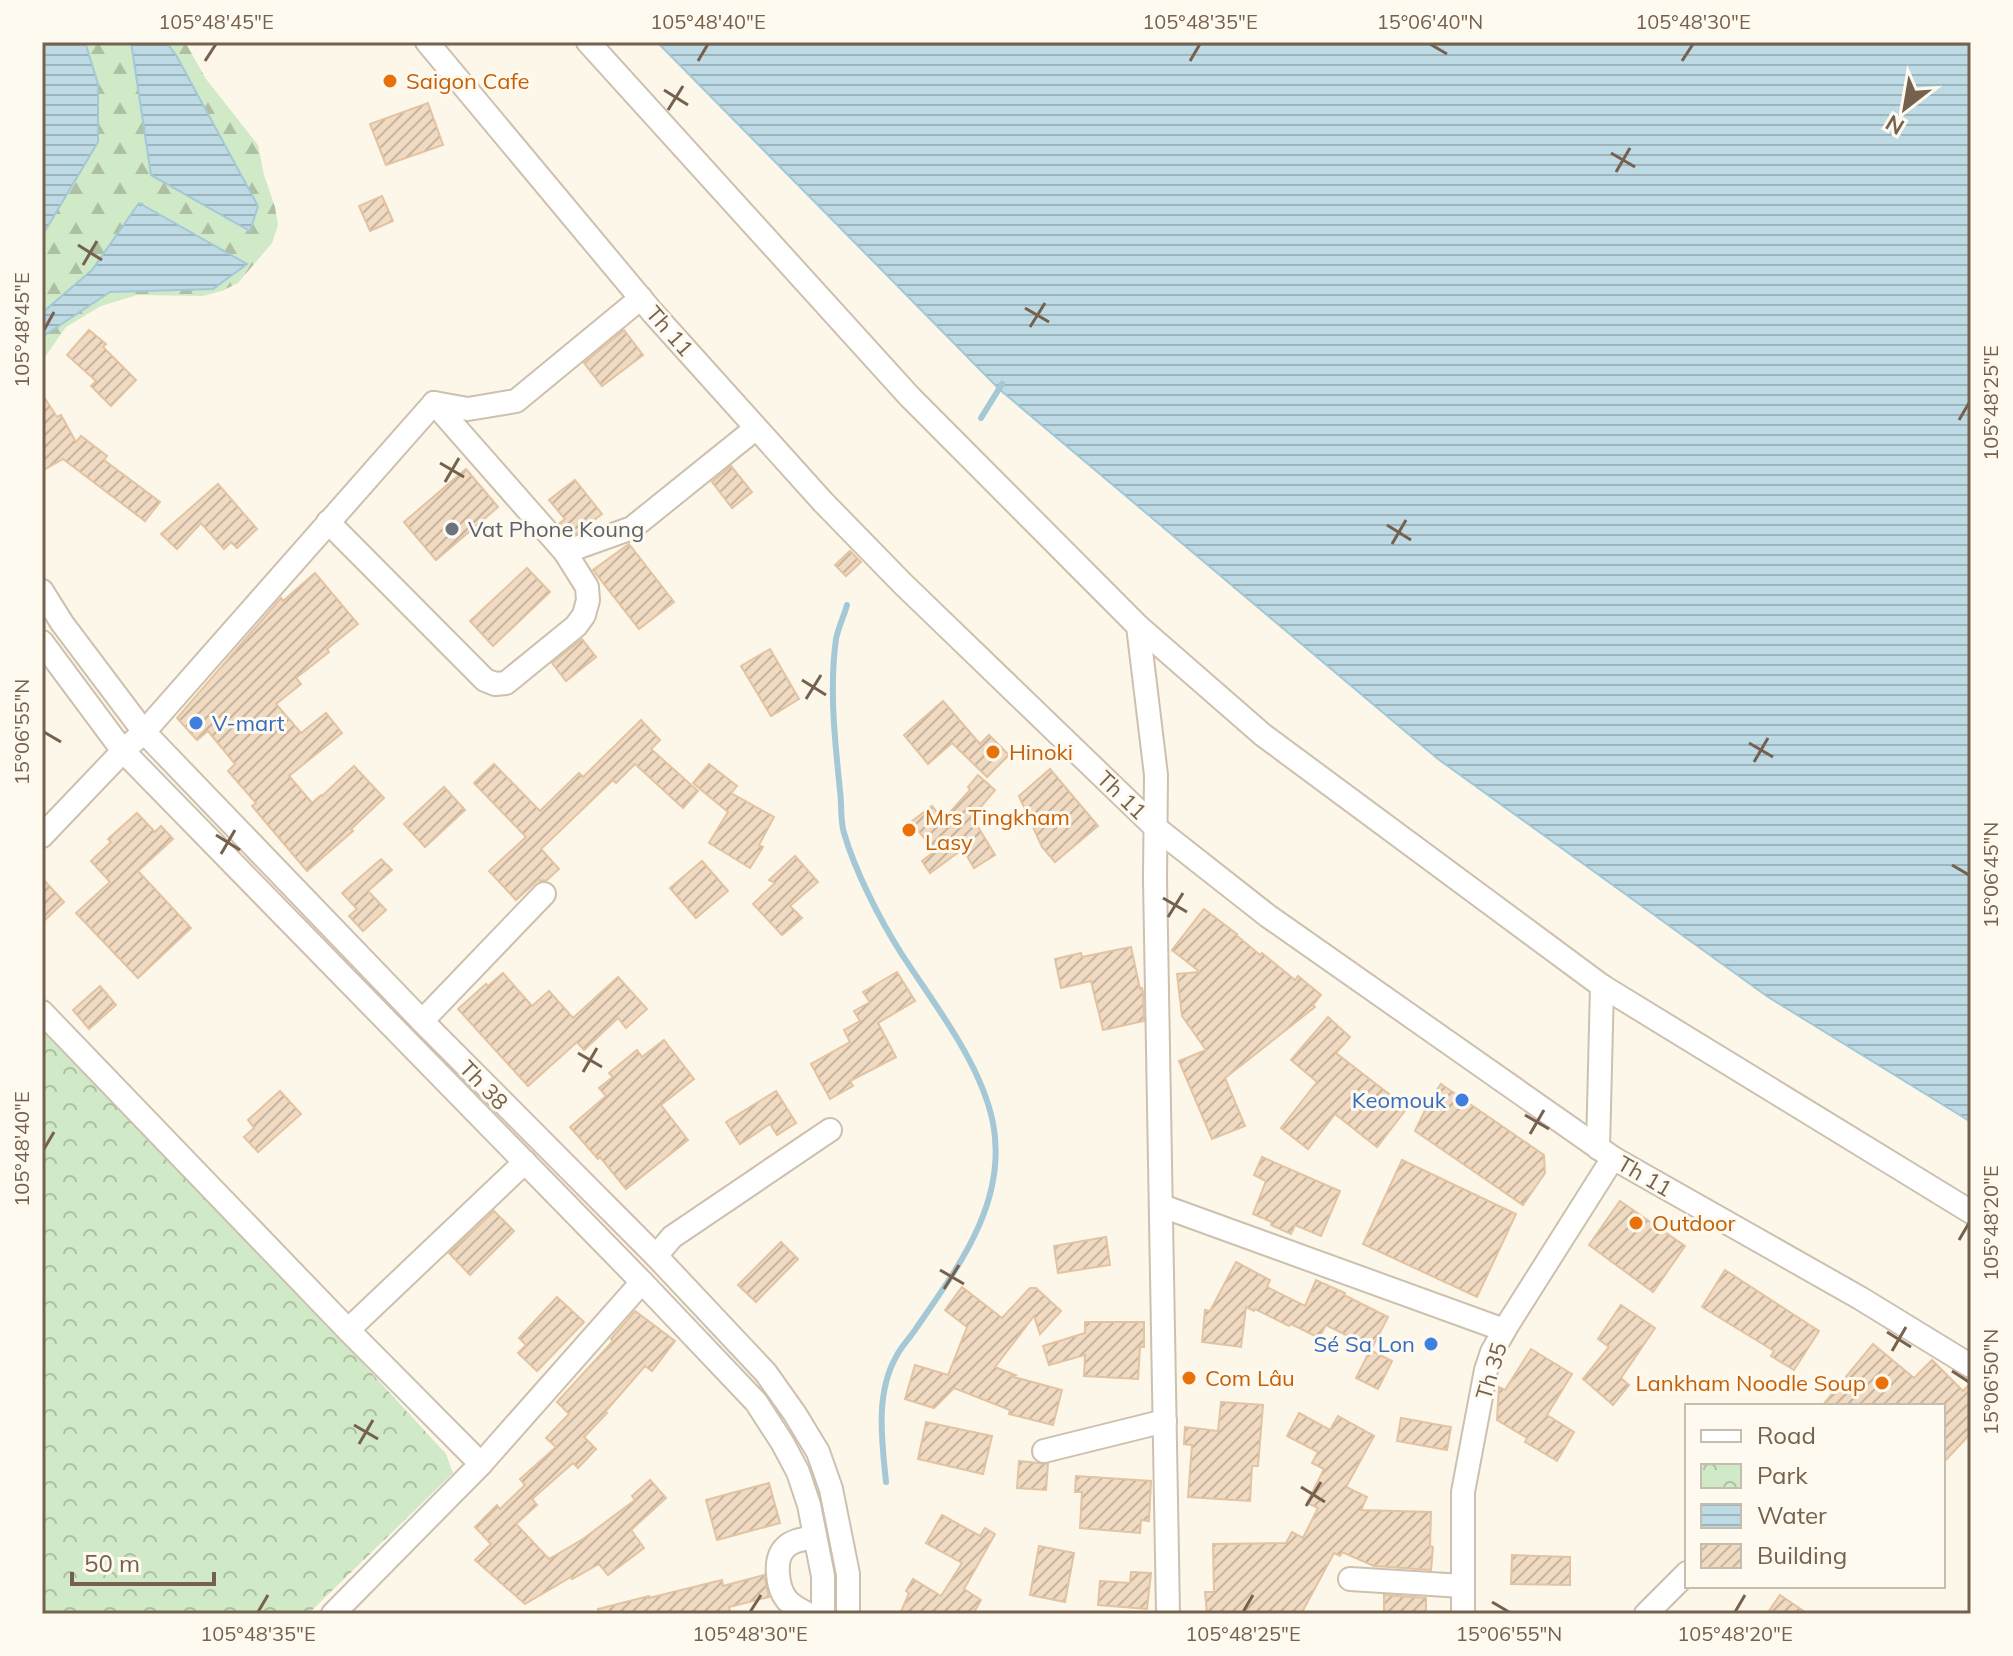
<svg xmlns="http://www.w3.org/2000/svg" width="2013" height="1656" font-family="Mulish,sans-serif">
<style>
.forest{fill:url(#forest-firs)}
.park{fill:url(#park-crowns)}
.water{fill:url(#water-rules);stroke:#a4c8d6;stroke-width:2}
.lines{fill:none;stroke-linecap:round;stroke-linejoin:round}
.stream{stroke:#a4c8d6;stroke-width:6}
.building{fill:url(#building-hatch);stroke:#e2c3a2;stroke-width:2}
.minor-casing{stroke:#cdc0af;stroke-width:26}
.minor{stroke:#fff;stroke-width:22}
.ticks{fill:none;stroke:#75614d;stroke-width:3}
.food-dot{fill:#e8710a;stroke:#fefaef;stroke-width:3}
.worship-dot{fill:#6b7280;stroke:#fefaef;stroke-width:3}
.shop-dot{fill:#3f7fe0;stroke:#fefaef;stroke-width:3}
.labels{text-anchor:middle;stroke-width:6;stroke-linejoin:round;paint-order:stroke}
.food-label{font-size:22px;fill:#c56008;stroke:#fefaef;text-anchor:start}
.street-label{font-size:22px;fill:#75614d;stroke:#fefaef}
.worship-label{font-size:22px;fill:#5b616d;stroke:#fefaef;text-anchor:start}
.shop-label{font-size:22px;fill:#366cbe;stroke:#fefaef;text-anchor:end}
.neatline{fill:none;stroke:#75614d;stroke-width:3}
.ticks-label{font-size:20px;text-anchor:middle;fill:#75614d}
</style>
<defs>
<pattern id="forest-firs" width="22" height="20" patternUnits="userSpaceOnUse" patternTransform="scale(2)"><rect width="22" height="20" fill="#d0e9c7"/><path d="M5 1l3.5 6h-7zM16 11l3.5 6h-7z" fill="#adc0a4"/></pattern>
<pattern id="park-crowns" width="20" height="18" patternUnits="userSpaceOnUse" patternTransform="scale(2)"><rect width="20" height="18" fill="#d0e9c7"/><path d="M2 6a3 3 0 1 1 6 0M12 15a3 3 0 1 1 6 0" fill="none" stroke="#adc0a4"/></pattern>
<pattern id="water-rules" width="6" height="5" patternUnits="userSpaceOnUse" patternTransform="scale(2)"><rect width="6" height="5" fill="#bddae5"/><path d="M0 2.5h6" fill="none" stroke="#9eb4bc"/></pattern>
<pattern id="building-hatch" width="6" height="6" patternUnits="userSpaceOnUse" patternTransform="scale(2)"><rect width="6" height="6" fill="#f0dac1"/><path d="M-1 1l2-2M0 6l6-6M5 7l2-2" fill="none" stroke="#c7b49f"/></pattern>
</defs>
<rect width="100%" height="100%" fill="#fcf7e8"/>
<path class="forest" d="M85,42h46l20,133 107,31 -82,-151 -10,-13h19l21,37 52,66 6,30 11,32 3,18 -6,18 -34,40 -16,8 -19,5 -66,-1 -36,11 -35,21 -24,34v-24l68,-45 103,-3 -74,-86 -47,67 -50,43v-77l56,-94v-58z"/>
<path class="park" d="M42,1028l303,316 101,110 7,19 -145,141h-266z"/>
<g class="water">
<path d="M42,42h43l13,42v58l-56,94z"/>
<path d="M131,42h35l10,13 82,151 -8,25 -99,-56z"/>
<path d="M657,42h1314v1080l-203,-125 -330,-238 -439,-370z"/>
<path d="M139,203l108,61 -34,25 -103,3 -68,45v-24l50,-43z"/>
</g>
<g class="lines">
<g class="stream">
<path d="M981,418l21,-34"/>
<path d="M847,605c-3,11 -9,23 -11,34 -7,50 -1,102 4,152 2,13 0,29 4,42 11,38 36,87 57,120 33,51 80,110 92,170 15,78 -34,143 -76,204 -6,10 -16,19 -21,30 -21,37 -14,85 -10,125"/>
</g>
</g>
<g class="building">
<path d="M428,103l15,42 -57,20 -16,-41z"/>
<path d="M382,196l11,25 -23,10 -11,-25z"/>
<path d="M89,330l17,14 -3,3 33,33 -25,26 -20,-20 5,-5 -29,-26z"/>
<path d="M624,330l19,25 -41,31 -18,-23z"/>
<path d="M42,394l15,23 4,-2 15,27 5,-6 26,20 -3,4 56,42 -15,19 -82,-62 -21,12z"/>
<path d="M731,466l21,26 -20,16 -20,-26z"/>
<path d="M466,469l32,38 -62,53 -32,-38z"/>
<path d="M575,480l27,34 -25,19 -8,3 -10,-12 6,-5 -16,-19z"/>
<path d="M218,484l39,45 -20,19 -6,-6 -7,7 -23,-26 -24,26 -16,-15z"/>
<path d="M629,544l45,58 -35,27 -46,-59z"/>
<path d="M850,551l11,11 -15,14 -11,-11z"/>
<path d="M527,568l23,24 -57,54 -23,-25z"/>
<path d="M315,573l43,51 -31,25 2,3 -33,26 5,6 -25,20 25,29 25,-20 16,20 -53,43 23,27 9,-8 1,1 32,-30 30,32 -33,31 2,2 -46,40 -55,-65 4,-3 -28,-32 7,-7 -27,-33 -11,9 -20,-22 104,-120 2,3z"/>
<path d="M582,639l14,18 -30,24 -14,-18z"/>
<path d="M770,649l29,50 -28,17 -30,-50z"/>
<path d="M943,701l37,43 9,-9 20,20 -22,22 -35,-34 -24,21 -24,-29z"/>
<path d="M641,720l19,20 -9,9 47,42 -15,17 -48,-44 -19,19 -3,-3 -72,69 18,20 -12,11 -7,1 -1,-2 -23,21 -27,-29 37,-34 -52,-54 20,-19 46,47 39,-38 4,4z"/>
<path d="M709,764l28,22 -6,7 43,24 -15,28 4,2 -13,21 -41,-25 19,-31 -35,-29z"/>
<path d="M1050,769l48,57 -43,36 -13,-15 -23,-51z"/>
<path d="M978,775l17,15 -23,27 23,38 -21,13 -11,-19 -33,24 -8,-12 13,-10 -24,-29 21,-16 11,14 27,-30 -2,-3z"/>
<path d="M444,787l21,23 -40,37 -21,-23z"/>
<path d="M137,813l18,19 6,-6 12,13 -35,32 53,57 -53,50 -62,-65 34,-31 -19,-21 20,-19 -3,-3z"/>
<path d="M795,856l23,26 -28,24 12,12 -20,17 -29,-31 22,-21 -6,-3z"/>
<path d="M381,859l11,11 -24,21 18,19 -23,21 -14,-15 8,-7 -15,-16z"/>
<path d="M702,861l26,30 -32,27 -26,-30z"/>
<path d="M42,878l22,24 -22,21z"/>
<path d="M1204,909l33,25 -1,1 24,20 2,-2 33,27 3,-4 23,19 -8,10 2,2 -90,71 20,48 -33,13 -33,-78 27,-11 -24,-34 -5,-42 23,-2 -28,-22z"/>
<path d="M1131,947l9,42 2,-1 1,4 1,29 -41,9 -12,-49 -30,7 -6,-29 26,-6 1,4z"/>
<path d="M897,972l18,29 -37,22 18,34 -46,24 3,5 -23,13 -19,-35 39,-22 -6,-12 16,-9 -6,-10 16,-9 -7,-10z"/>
<path d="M503,973l29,33 17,-15 24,27 45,-41 29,32 -21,19 -8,-10 -34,32 -7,-8 -49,44 -70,-77 28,-25 2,2z"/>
<path d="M100,986l16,19 -27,24 -16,-19z"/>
<path d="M1328,1017l22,20 -14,16 71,55 -30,39 -42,-33 -27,35 -27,-21 36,-46 -26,-22z"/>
<path d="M664,1040l30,39 -33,26 27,35 -62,49 -26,-32 -2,2 -28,-32 36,-31 -7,-8 14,-11 -4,-4 28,-23 5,7z"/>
<path d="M1441,1084l103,71 1,18 -22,32 -108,-74 16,-33z"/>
<path d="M280,1091l21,23 -43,38 -14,-15 10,-9 -6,-8z"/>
<path d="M776,1091l20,32 -19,12 -7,-11 -30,20 -14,-22z"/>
<path d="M1262,1157l78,34 -19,45 -26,-11 -4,9 -20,-9 1,-3 -19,-8 13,-33 -12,-6z"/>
<path d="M1402,1160l114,54 -39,83 -114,-53z"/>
<path d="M1620,1201l65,45 -32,46 -64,-47z"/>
<path d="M494,1211l20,20 -44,44 -21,-22z"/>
<path d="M1106,1237l4,28 -52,8 -4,-27z"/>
<path d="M781,1242l17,17 -42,43 -18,-17z"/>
<path d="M1236,1262l34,18 -3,7 38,19 11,-26 29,13 -1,2 44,22 -16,31 -46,-23 -7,13 -28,-14 -2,2 -34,-17 -1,2 -8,-4 -5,40 -39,-5 3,-32 5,1z"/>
<path d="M1725,1270l94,61 -25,39 -23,-14 3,-5 -72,-44z"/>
<path d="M962,1287l40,31 28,-30h6l25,23 -21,23 -6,-18 -39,51 20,8 -5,1 52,14 -9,35 -44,-11 1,-4 -56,-22 -20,20 -29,-9 10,-34 33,10 19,-48 -22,-17z"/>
<path d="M557,1297l27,25 -47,49 -19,-18 8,-8 -7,-7z"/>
<path d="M1621,1305l34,23 -34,50 8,7 -16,20 -30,-26 26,-32 -11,-8z"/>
<path d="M635,1311l40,30 -23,30 -7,-5 -40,46 2,1 -23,24 12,12 -18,19 -5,-5 -41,36 5,6 -21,19 33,35 34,-20 52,-39 -3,-4 18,-16 16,18 -35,32 13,18 -36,27 -9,-11 -27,15 -1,-2 -46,27 -50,-44 16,-16 -16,-17 22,-22 3,4 25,-24 -5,-6 36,-32 -10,-9 23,-24 -12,-12 56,-61 -2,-2z"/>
<path d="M1085,1322h59v25h-4l-2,32 -54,-3 1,-21 -36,10 -6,-19 42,-13z"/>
<path d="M1873,1344l41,34 18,-18 31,31 8,-8v50l-28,30v-57h-121z"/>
<path d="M1531,1349l41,25 -25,41 27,17 -17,29 -32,-19 2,-4 -30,-18 2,-33 6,3z"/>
<path d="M1370,1350l22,11 -14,28 -22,-11z"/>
<path d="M1221,1402l42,3 -5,61h-6l-2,35 -62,-4 4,-52 -8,-1 1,-17 33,4z"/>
<path d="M1299,1413l31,17 8,-14 36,20 -28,51 21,10 -6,13 70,2 -1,34 3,1 -2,23 -57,-4 -32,-14 -2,4 -6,-3 -33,61h-94l-2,-22h9l-1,-48 73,-1 6,-11 11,6 15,-30 -11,-5 17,-34 -12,-6 6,-11 -31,-16z"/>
<path d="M1401,1418l50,9 -4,23 -50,-9z"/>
<path d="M926,1422l66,14 -9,38 -65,-15z"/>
<path d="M1019,1461l29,3 -2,26 -29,-2z"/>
<path d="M1076,1476l75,5 -2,40 -8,-1 -1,13 -60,-5 2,-36h-7z"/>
<path d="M769,1483l11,40 -63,17 -11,-40z"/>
<path d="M942,1515l38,21 5,-8 10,6 -31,55 17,11 -8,14h-73l9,-21 -3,-2 7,-12 28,17 21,-33 -36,-20z"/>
<path d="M1039,1546l35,7 -9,49 -35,-7z"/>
<path d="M1512,1555l58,2v28l-59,-1z"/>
<path d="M1131,1572l20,1 -4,36 -49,-4 2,-24 30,2z"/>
<path d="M764,1575l5,22 -40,10 1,4 -14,3h-117l-1,-5 51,-13v2l73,-18 1,6z"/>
<path d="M1384,1595l42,3v16h-42z"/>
<path d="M1780,1595l28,19h-41z"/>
</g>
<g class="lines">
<g class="minor-casing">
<g id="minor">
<path d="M427,42l226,271 170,189 80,82 253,244 112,88 345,242 247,140 111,68"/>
<path d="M588,42l321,354 229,230 18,149 -1,104 13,735"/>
<path d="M434,403l34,6 48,-8 125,-103"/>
<path d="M328,522l157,158 10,4 11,-1 70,-57 8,-11 4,-15 -1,-13 -22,-35 -131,-149"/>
<path d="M565,552l67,-24 123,-99"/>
<path d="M42,591l20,32 82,109 278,289 234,235 110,117 29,41 23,38 13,37 17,85v40"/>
<path d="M1138,626l125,109 339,251 369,226"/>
<path d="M42,642l81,109 519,531 114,120 26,40 16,30 11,33 14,71v38"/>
<path d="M42,836l81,-85 21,-19 290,-329"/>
<path d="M42,1012l306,318 133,134"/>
<path d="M422,1021l122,-127"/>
<path d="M1598,1148l4,-162"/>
<path d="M1162,1206l342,124"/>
<path d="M656,1256l16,-19 158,-107"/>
<path d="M348,1330l177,-168"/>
<path d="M1044,1451l121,-30"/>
<path d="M1350,1579l113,7"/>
<path d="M333,1614l148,-150 161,-182"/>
<path d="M808,1614c-6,-3 -16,-8 -21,-14 -10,-12 -14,-42 -1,-53 6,-7 20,-8 29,-10"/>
<path d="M1463,1614v-122l23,-122 6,-18 16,-28 105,-166"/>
<path d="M1646,1614l41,-41"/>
</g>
</g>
<use href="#minor" class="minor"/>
</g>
<path class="ticks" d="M1430,44l17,10M205,61l11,-17M698,61l10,-17M1190,61l10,-17M1682,61l11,-17M664,90l24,15M668,110l15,-24M1611,153l24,14M1616,172l14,-24M78,245l24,15M83,265l14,-24M1025,308l24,14M1030,327l15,-24M44,330l10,-18M1959,420l10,-17M440,463l24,14M445,482l14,-24M1387,525l24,15M1392,544l14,-24M802,680l24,15M806,699l15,-24M44,732l17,10M1749,743l24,14M1754,762l14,-24M216,835l24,15M221,854l14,-24M1952,865l17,10M1163,898l24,14M1168,917l15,-24M578,1053l24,14M583,1072l14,-24M1525,1115l24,14M1530,1134l14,-24M44,1149l10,-17M1959,1240l10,-17M940,1270l24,14M944,1289l15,-24M1887,1332l24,15M1892,1351l14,-24M1952,1371l17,11M354,1425l24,14M359,1444l14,-24M1301,1487l24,15M1306,1506l15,-24M1492,1602l17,10M258,1612l10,-17M750,1612l11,-17M1243,1612l10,-17M1735,1612l10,-17"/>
<g class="food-dot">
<circle cx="390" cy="81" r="8"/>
<circle cx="993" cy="752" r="8"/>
<circle cx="909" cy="830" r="8"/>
<circle cx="1636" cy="1223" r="8"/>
<circle cx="1189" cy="1378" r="8"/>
<circle cx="1882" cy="1383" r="8"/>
</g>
<circle class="worship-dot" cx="452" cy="529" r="8"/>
<g class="shop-dot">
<circle cx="196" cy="723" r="8"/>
<circle cx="1462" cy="1100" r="8"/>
<circle cx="1431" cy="1344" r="8"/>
</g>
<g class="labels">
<g class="food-label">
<text x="406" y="89">Saigon Cafe</text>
<text x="1009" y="760">Hinoki</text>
<text x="925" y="825">Mrs Tingkham<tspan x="925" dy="25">Lasy</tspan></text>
<text x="1652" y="1231">Outdoor</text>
<text x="1205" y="1386">Com Lâu</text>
<text x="1866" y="1391" text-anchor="end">Lankham Noodle Soup</text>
</g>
<g class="street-label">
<text transform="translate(670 331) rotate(49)" y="8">Th 11</text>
<text transform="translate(1122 795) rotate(44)" y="8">Th 11</text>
<text transform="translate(484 1085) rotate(46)" y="8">Th 38</text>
<text transform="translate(1645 1176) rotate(30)" y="8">Th 11</text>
<text transform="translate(1491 1371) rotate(-73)" y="8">Th 35</text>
</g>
<g class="worship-label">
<text x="468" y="537">Vat Phone Koung</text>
</g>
<g class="shop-label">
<text x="212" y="731" text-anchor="start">V-mart</text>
<text x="1446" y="1108">Keomouk</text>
<text x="1415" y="1352">Sé Sa Lon</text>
</g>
</g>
<rect width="2013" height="1656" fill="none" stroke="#fefaef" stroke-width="88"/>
<rect x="1685" y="1404" width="260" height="184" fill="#fefaef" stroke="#c7bdae" stroke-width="2"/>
<rect x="1701" y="1430" width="40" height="12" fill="#ffffff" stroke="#c7bdae" stroke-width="2"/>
<text x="1757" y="1444" font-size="24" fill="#75614d">Road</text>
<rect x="1701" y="1464" width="40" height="24" fill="url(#park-crowns)" stroke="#c7bdae" stroke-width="2"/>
<text x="1757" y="1484" font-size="24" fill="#75614d">Park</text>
<rect x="1701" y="1504" width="40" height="24" fill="url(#water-rules)" stroke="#c7bdae" stroke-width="2"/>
<text x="1757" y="1524" font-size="24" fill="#75614d">Water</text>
<rect x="1701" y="1544" width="40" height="24" fill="url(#building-hatch)" stroke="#c7bdae" stroke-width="2"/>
<text x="1757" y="1564" font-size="24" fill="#75614d">Building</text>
<g transform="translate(1905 108) rotate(211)" stroke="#fefaef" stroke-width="6" paint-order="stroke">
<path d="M0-6L14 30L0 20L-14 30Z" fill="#75614d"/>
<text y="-12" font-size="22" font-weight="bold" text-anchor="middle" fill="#75614d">N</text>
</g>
<path d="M72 1572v12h142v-12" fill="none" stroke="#75614d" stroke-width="4"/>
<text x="84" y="1572" font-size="24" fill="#75614d" stroke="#fefaef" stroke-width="6" paint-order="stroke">50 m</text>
<rect x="44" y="44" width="1925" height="1568" class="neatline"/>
<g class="ticks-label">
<text x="216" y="29">105°48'45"E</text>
<text x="708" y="29">105°48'40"E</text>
<text x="1200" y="29">105°48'35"E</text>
<text x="1430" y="29">15°06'40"N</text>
<text x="1693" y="29">105°48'30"E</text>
<text transform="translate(22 330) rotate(-90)" y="7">105°48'45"E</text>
<text transform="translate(1991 403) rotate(-90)" y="7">105°48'25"E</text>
<text transform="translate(22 732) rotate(-90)" y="7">15°06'55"N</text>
<text transform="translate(1991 875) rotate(-90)" y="7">15°06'45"N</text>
<text transform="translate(22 1149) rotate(-90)" y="7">105°48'40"E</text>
<text transform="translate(1991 1223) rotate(-90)" y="7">105°48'20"E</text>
<text transform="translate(1991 1382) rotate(-90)" y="7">15°06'50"N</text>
<text x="258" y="1641">105°48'35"E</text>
<text x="750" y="1641">105°48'30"E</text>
<text x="1243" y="1641">105°48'25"E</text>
<text x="1509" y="1641">15°06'55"N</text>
<text x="1735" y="1641">105°48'20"E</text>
</g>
</svg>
